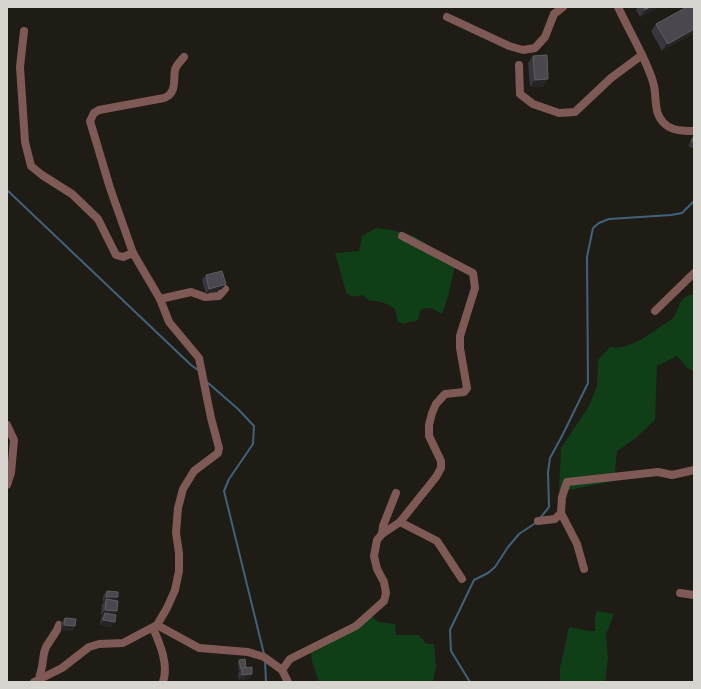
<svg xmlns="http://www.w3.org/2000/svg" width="701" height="689" font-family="Spectral,serif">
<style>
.green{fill:#0f3e17}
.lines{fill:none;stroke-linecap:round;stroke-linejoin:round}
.stream{stroke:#40627d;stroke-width:2}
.minor{stroke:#7e5955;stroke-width:8}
.wall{fill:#39363e}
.shaded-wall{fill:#272427}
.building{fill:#4a474e;stroke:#605d62}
</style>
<rect width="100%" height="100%" fill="#1e1c14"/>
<g class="green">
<path d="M376,228l16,2 22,6 42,27c-5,17 -7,35 -14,51l-11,-6 -10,1 -3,11 -15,4 -5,-2 -3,-13c-8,-5 -15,-9 -25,-8l-7,-6c-7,2 -12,3 -17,-3l-11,-39 24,-2 3,-15z"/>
<path d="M694,294v77l-6,-2 -11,-13 -20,10 -2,54 -19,18 -19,13 -3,30 -55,11 2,-44 28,-42 8,-20 1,-26 12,-13c19,3 35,-10 50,-20 4,-3 10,-6 13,-9 8,-10 3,-20 21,-24z"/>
<path d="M597,611l17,3 -8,20 2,24 -3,24h-45v-14l9,-41 20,4h6v-14z"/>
<path d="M369,615l10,7 16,2 1,11h23l7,9h8l2,23 -3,15h-114l-7,-21 -1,-8 11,-5z"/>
</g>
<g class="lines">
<g class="stream">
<path d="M7,190l184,175 7,5"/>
<path d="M207,382l31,27 16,17 -1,18 -24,35 -5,12 40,163"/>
<path d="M541,517l8,-10 -1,-35 2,-14 12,-22 26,-53 -1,-126 6,-29 6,-5 10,-4 62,-4 11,-2 12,-12"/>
<path d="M265,660l1,22"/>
<path d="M470,682l-19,-31 -1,-21 24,-50 14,-7 7,-6 13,-20 11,-13 18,-12"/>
</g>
<g class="minor">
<path d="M618,7c8,17 17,33 25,50 4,9 9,19 11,29 3,14 -1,27 11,38 7,7 19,7 29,7"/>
<path d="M447,17l62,29 14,4 12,-2 10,-11 9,-23 9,-7"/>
<path d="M24,31l-4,36 5,75 6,24 11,9 30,19 26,25 18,36 7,2 10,-4"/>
<path d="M519,65l1,29 13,10 26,9 16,-1 36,-34 31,-23"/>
<path d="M160,299l31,-7 14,5 14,-1 6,-7"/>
<path d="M655,311l39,-38"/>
<path d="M7,425l7,15 -3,33 -4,12"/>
<path d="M561,513l1,-16 5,-15 91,-10 14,3 22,-5"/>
<path d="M538,521l17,-2 6,-6 16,31 7,25"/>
<path d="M400,522l36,-45 5,-9v-7l-12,-25v-11l3,-12 4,-9 9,-10 19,-2 3,-4 -7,-40v-12l15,-48 -2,-15 -71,-37"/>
<path d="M382,534l18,-12 37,19 25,38"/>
<path d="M680,593l14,2"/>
<path d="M157,625l42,23 49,4 16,5 18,13 6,12"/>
<path d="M153,628c7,16 16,37 10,54"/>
<path d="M282,670l8,-11 66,-33 28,-25 2,-8 -2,-11 -7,-13 -3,-13 3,-16 5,-6 1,-8 13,-33"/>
<path d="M39,681v-2l3,-12 2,-14 2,-6 11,-17 2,-5"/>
<path d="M34,682l28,-14 27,-21 10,-3 24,-1 34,-18 10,-17 8,-18 4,-19v-18l-3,-20 2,-25 5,-19 11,-18 24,-18 1,-5 -8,-30 -12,-60 -30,-36 -9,-23 -27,-46 -23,-65 -20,-67 4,-8 5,-3 65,-12c13,-5 9,-17 11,-28 1,-5 6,-9 9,-13"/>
</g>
</g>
<g class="wall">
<path d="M638,7h21l-19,10 -4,-7z"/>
<path d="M694,7l-32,44 -11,-20 5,-7z"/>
<path d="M533,56l15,23 -5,8h-13l-2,-24z"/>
<path d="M694,135v14l-6,-3z"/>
<path d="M206,275l16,14 -16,5 -4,-14z"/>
<path d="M107,591l11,6 -2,3 -2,15 1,7 -4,5 -11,-2 1,-7 2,-3h-2l1,-11 2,-2h-1v-6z"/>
<path d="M65,618l10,8 -3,5 -11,-1v-7z"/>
<path d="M239,660l13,14 -3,5 -10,1 -1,-7 2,-2h-1l-1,-8z"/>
</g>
<g class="shaded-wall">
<path d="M650,7h9l-19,10 5,-7z"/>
<path d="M694,29v5l-32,17 6,-7z"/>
<path d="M548,79l-5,8h-13l5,-7z"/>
<path d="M226,284l-4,5 -16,5 3,-5z"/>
<path d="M106,597h12l-4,5 -8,-3 -2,3h-1z"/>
<path d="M105,610l12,1 -4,5 -8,-3 -2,2h-2z"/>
<path d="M103,620l12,2 -4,5 -11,-2z"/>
<path d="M64,625l11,1 -3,5 -11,-1z"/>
<path d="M252,674l-3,5 -10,1 3,-5z"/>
</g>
<g class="building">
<path d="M644,7h6l-5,3z"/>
<path d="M687,7h7v22l-26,15 -12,-20z"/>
<path d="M547,55l1,24 -13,1 -2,-24z"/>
<path d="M694,136v7l-3,-2z"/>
<path d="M222,271l4,13 -17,5 -3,-14z"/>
<path d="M107,591l11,1v5h-12z"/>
<path d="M106,599l12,2 -1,10 -12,-1z"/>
<path d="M105,613l11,2 -1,7 -12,-2z"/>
<path d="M65,618l11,1 -1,7 -11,-1z"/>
<path d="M245,659l1,9 -5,1 -2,-9z"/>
<path d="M252,667v7l-10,1v-7z"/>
</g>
<rect width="701" height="689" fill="none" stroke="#d6d5cf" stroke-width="16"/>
</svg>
